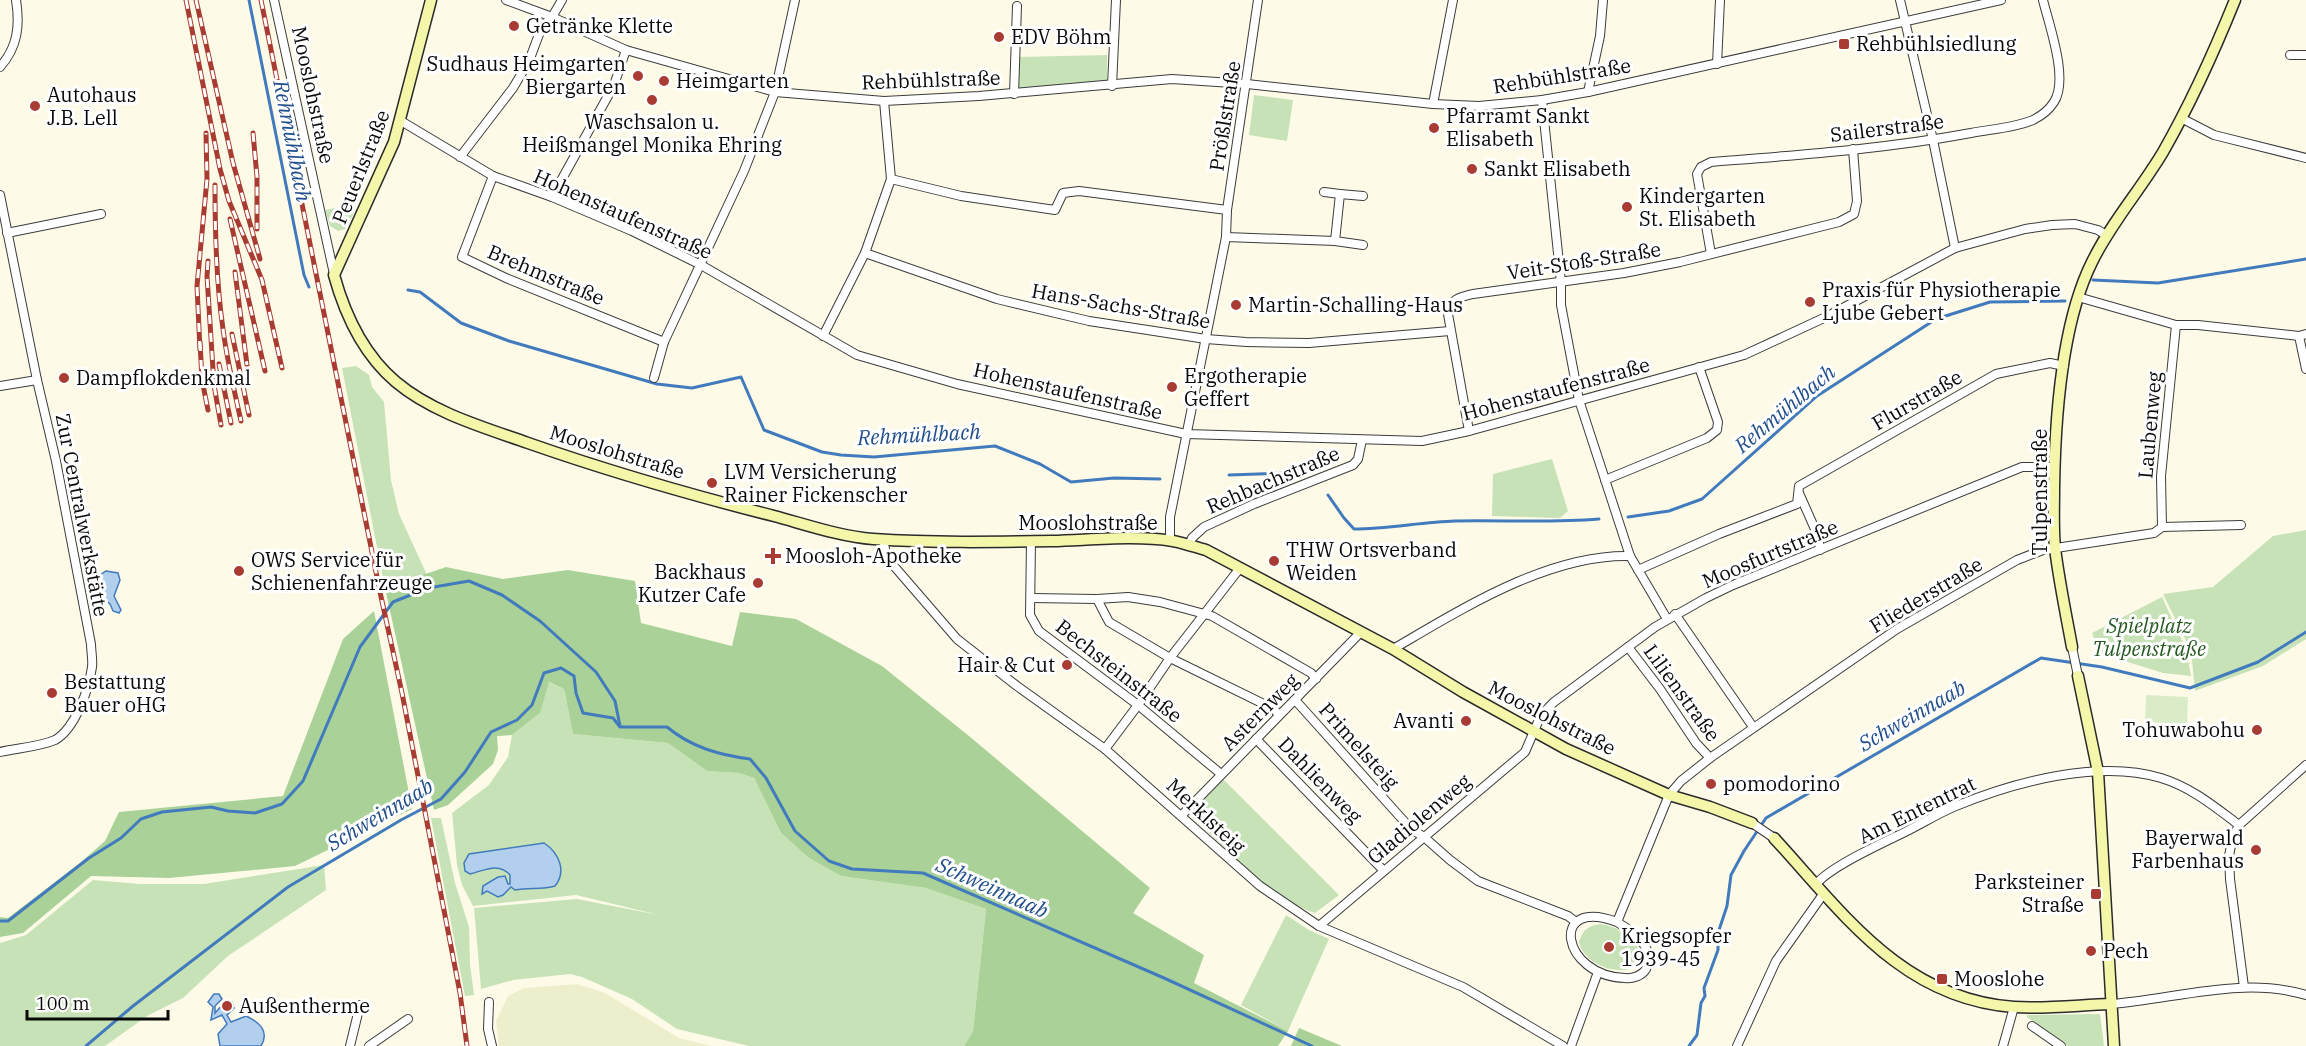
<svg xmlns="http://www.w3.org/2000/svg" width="2306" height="1046" font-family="'IBM Plex Serif',serif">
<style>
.farmland{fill:#edefcc}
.green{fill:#c7e2b7}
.forest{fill:#aad198}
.pitch{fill:#daebc7}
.water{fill:#b2d0ee;stroke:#427bbd;stroke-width:1.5}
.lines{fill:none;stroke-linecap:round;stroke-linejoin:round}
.stream{stroke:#427bbd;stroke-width:3}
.street-casing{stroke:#3c3c3c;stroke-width:10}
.secondary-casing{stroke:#2b2b2b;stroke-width:13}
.street{stroke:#fff;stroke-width:8}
.secondary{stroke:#f4f6aa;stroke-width:10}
.rail-casing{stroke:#a93c32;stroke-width:5}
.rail{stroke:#fff;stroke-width:3;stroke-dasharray:9;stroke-linecap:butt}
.poi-dot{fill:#a93c32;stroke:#fff;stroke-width:2}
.labels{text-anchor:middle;stroke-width:6;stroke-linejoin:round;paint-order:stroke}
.poi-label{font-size:20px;fill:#090909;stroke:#fff;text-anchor:start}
.street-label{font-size:20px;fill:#090909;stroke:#fff}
.park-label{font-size:20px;font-style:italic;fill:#265922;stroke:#fff}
.water-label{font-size:21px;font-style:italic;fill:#224f8c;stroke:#fff}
</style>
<rect width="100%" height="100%" fill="#fdfbe8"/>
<path class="farmland" d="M577,984l28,9 74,45 32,8h-212l-3,-25 12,-25 16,-8z"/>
<g class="green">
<path d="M1107,55v27l-89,6v-31z"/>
<path d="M1254,95l39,5 -6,41 -38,-6z"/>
<path d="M351,205l3,8 -9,16 -7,2 -8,-5 -5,-16z"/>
<path d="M356,366l13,9 3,12 12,15 7,78 8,34 28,61 -42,13 -43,-220z"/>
<path d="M1552,459l16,52 -8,7 -68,-2 1,-42z"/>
<path d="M2306,530v109l-43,27 -68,25 -4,-40 -28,-57 50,-7 60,-51z"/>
<path d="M2162,597l24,52 5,27 -28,-3 -64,-20 -7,-20z"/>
<path d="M548,682l16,7 9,45 95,9 39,28 32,2 15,5 27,55 28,25 32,18 85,12 60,21 -13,122 -9,15h-215l-72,-17 -45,-30 -50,-22 -12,-3 -57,6 -32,9 -7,-81 103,-9 82,16 -83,-20 -103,11 -11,-21 -5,-20 -5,-52 37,-28 19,-28 4,-22 28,-22z"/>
<path d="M1223,779l116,116 -24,18c-42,-12 -94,-68 -124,-99z"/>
<path d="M431,818h10l14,65 14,44 1,37 4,31 -9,1z"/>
<path d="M324,865l2,25 -98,66 -45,42 -36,18 -42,30h-105v-103l26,-8 67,-55 47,4h64z"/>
<path d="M1286,915l23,15 20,9 -41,92 -47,-26z"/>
<path d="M1601,924c20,3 45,18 37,42 -19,11 -54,-1 -59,-24 4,-13 9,-16 22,-18z"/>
<path d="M2100,1014l4,32h-36l-41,-29v-2z"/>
</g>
<g class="forest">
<path d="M446,567l57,12 65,-9 67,11 6,42 91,23 8,-34 56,7 86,47 87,70 181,152 -17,25 71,42 -10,28 94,48 -10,15h-314l9,-15 13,-122 -60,-21 -85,-12 -32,-18 -28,-25 -27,-55 -15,-5 -32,-2 -39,-28 -95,-9 -9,-45 -15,-7 -9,31 -28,22 -15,1 1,14 -5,14 -45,41 -14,5 -49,-222z"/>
<path d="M374,611l38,198 -117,57 -126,12 -78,-2 -68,57 -23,4v-20l8,1 73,-56 24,-21 14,-29 164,-16 60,-157z"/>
<path d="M1299,1028l43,18h-51z"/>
</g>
<path class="pitch" d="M2146,695l42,2 -1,27 -42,-2z"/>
<g class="water">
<path d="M106,571l12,2 2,7 -6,16 7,14 -2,3 -6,-2 -3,-7 -13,-10v-17z"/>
<path d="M544,843c15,10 23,28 11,43 -13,4 -26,1 -40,4l-4,-3 -8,8 -5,2 -11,-6 -5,3 1,-8 15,-9 7,-1 3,8h2v-9c-11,-13 -25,-5 -40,-1l-5,-3 -1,-8 5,-9z"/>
<path d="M214,994h5l3,5 -7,7v7l9,-10 8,-1 2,6 -7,7 4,7 15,-6c13,6 24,15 15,30h-41l-2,-12 9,-10 -5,-9 -11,5 2,-13 -5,-5z"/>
</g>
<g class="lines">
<g class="stream">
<path d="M249,0l55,275 5,12"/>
<path d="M2093,280l65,3 148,-24"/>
<path d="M408,290l12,2 41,31 48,18 148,43 35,4 49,-11 23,53 58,22 19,3 33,2 121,-11 45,18 31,18 43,-4 46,1"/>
<path d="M1229,475l82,-3"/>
<path d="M1328,495l16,23 10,11c34,0 67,-7 101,-8 48,-1 96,2 144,-2"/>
<path d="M1628,517l41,-6 33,-12 115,-103 119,-77 54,-17 75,-1"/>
<path d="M0,921h8l81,-63 32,-20 20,-19 21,-7 49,-5 17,4 27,2 27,-9 21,-23 57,-134 33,-45 35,-14 41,-7 33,14 38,26 56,51 19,29 5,25"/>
<path d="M86,1046l47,-40 155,-119 113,-67 40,-21 24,-27 26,-40 26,-12 15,-15 12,-32 17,-5 13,8 2,17 7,20 30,5 7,9h47c24,20 52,28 83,32l16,19 29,53 34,30 23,8 71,4 241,105 148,68"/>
<path d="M1689,1046l8,-11 4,-32 4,-7 -1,-8 14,-38v-17l9,-27 4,-31 13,-24 22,-33 275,-160 61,9 88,21 68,-26 48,-30"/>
</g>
<g class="street-casing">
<g id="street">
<path d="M274,0l60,274"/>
<path d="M506,0l46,17 74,33 149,42 109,9 95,-5 193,-17 75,5 186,20 46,2 63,-6 46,-8 413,-92"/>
<path d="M1900,0l33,140 22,108"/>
<path d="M2290,55h16"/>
<path d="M1717,64l3,-64"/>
<path d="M0,67c18,-20 20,-42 16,-67"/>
<path d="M1112,86l4,-86"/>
<path d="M1588,92l12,-56 3,-36"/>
<path d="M1014,94l3,-88"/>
<path d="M1542,100l19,182v23l18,95 51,156 37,63"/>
<path d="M1433,104l20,-104"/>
<path d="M2181,118l33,17 92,23"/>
<path d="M401,121l92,55 59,21 80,34 69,34 156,90 100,29 229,50 236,7 47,-10 275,-76 82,-38 129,-69 70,-19 27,-4 23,-1 23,6 8,5"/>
<path d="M460,157l53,-69 16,-27 12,-32 11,-12 10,-17"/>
<path d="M493,176l-31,81 44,21 158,64"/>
<path d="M891,179l70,17 94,14 8,-17 16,-2 148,19"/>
<path d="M1324,192l16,2"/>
<path d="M0,195l37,185 19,81 35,183c0,7 2,16 1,23 -3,22 -17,62 -37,73 -16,7 -38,8 -55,12"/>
<path d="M552,197l62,-112 12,-35"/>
<path d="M7,233l94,-19"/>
<path d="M1226,237l109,4 5,-47 23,2"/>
<path d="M1335,241l28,4"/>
<path d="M865,253l132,46 92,22 117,18 40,3 63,1 141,-12"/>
<path d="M1711,254l-14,-80 4,-7 10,-5c87,-7 174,-13 260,-29 20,-4 43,-5 62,-13 8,-4 16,-10 21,-18 15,-23 -5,-77 -11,-102"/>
<path d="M2078,297l98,28h22l101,11 7,-2"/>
<path d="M823,336l42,-83 26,-74 -7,-78"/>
<path d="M2299,336l7,33"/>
<path d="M654,378l10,-36 80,-171 31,-79 20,-92"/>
<path d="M0,386l37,-6"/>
<path d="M1469,431l-21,-117c2,-15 12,-17 25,-20l151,-21 56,-11 159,-40 15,-8 3,-13 -4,-52"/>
<path d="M1605,480l102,-42 10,-8 1,-8 -19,-55"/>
<path d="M1799,493l19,43 2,14"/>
<path d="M2162,527l-1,-51 15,-151"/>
<path d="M883,539l4,19 70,81 60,47 88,63 155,137 59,40 144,61 100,59"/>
<path d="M1031,541l-1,74 9,16 99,74 83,69"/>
<path d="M1170,541v-24l56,-280 1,-27 31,-210"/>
<path d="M1189,546l3,-8 12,-11 50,-23 99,-39 5,-6 4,-19"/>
<path d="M1638,570l81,-36 78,-30 2,-18 197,-112 54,-11 14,3"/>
<path d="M1031,598l66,1 31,-2 32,5 52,14 99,57 5,6"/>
<path d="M1097,599l12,23 61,36 104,51 5,6"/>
<path d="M1675,614l78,113"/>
<path d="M1628,647l32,42 36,54 14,15"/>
<path d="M2072,647l6,29"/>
<path d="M1393,649c69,-40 155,-95 237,-93"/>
<path d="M1296,701l115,128 13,8 26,23 28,21 90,35 8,6"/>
<path d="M1256,739l128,132"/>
<path d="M1105,749l33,-44 32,-47 70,-90"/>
<path d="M1182,815l178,-182"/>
<path d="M1752,823l22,15"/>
<path d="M1816,884c17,-19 67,-41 91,-53 16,-8 32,-18 49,-25 58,-24 143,-47 205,-28 30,9 54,29 78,47"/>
<path d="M1617,922c15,9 40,27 29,47 -4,7 -14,10 -21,9 -64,-2 -77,-82 -8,-56l52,-127 12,-14 29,-23 187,-129 120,-69 26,-10 111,-17 8,-6 79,-2"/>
<path d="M1319,926l206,-174 16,-37 13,-13 101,-75 51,-29 27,-13 289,-118h32"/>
<path d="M2244,987l-14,-108 -1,-23 3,-16 7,-15 67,-60"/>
<path d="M489,1002l-1,27 4,17"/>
<path d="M2111,1004c64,-5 132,-28 195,-9"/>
<path d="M2032,1026l29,20"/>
<path d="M350,1046l10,-41"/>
<path d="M369,1046l39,-27"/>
<path d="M1571,1046l27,-74"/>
<path d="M1737,1046l39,-85 48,-68"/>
<path d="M2003,1046l11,-39"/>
</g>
</g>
<g class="secondary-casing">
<g id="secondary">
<path d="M431,0l-37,142 -60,133c11,40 30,80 62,107 37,31 87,45 132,61 80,28 163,52 246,73 30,8 68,21 99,23 59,4 120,3 179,2 39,-1 82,-6 121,0 11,2 22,6 33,9l187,99 70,43 103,57 103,46 41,12 42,16"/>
<path d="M2072,647c-6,-33 -13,-66 -17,-99 -2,-19 -1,-39 -1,-59 1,-69 7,-165 38,-227 19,-39 49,-73 71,-110 28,-49 51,-100 72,-152"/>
<path d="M2078,676l20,96 16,274"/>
<path d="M1774,838c69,75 128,161 240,169 32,2 65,-2 97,-3"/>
</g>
</g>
<use href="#street" class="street"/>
<use href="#secondary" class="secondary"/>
<g class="rail-casing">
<g id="rail">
<path d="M186,0l34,169 9,32 33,79 20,88"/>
<path d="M196,0l37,163 27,96"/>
<path d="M261,0l119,592 22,101 58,300 7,53"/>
<path d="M253,133l4,44v52"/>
<path d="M215,185c0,48 1,97 8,144 4,31 11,61 18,92"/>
<path d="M230,219l35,152"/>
<path d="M208,261l-1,15 7,109 7,40"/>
<path d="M235,272l12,93"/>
<path d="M232,334l17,81"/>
<path d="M200,342l2,38 6,30"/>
<path d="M200,350l-3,-64 10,-107 -1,-46"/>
<path d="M219,364l12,59"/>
</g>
</g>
<use href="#rail" class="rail"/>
</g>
<g class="poi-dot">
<circle cx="514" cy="26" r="6"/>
<circle cx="999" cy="37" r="6"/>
<rect x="1838" y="38" width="12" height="12" rx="3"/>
<circle cx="638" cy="76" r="6"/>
<circle cx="664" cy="81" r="6"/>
<circle cx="652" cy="100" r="6"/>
<circle cx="35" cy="106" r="6"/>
<circle cx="1434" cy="128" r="6"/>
<circle cx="1472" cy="169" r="6"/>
<circle cx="1627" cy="207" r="6"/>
<circle cx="1810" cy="302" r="6"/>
<circle cx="1236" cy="305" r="6"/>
<circle cx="64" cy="378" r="6"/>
<circle cx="1172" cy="387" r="6"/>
<circle cx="712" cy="483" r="6"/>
<path d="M770 547h6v6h6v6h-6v6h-6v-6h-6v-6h6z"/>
<circle cx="1274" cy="561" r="6"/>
<circle cx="239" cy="571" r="6"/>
<circle cx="758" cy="583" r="6"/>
<circle cx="1067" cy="665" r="6"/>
<circle cx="52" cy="693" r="6"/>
<circle cx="1466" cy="721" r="6"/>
<circle cx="2257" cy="730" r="6"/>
<circle cx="1711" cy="784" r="6"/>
<circle cx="2256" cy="850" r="6"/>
<rect x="2090" y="888" width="12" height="12" rx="3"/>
<circle cx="1609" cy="947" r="6"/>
<circle cx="2091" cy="951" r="6"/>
<rect x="1936" y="973" width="12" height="12" rx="3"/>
<circle cx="227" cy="1006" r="6"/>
</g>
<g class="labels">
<g class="poi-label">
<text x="526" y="33">Getränke Klette</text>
<text x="1011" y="44">EDV Böhm</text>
<text x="1856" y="51">Rehbühlsiedlung</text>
<text x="626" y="71" text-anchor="end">Sudhaus Heimgarten<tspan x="626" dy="23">Biergarten</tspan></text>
<text x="676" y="88">Heimgarten</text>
<text x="47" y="102">Autohaus<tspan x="47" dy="23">J.B. Lell</tspan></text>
<text x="1446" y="123">Pfarramt Sankt<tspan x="1446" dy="23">Elisabeth</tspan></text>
<text x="652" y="129" text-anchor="middle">Waschsalon u.<tspan x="652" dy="23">Heißmangel Monika Ehring</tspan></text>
<text x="1484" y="176">Sankt Elisabeth</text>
<text x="1639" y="203">Kindergarten<tspan x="1639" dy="23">St. Elisabeth</tspan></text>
<text x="1822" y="297">Praxis für Physiotherapie<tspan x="1822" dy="23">Ljube Gebert</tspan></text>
<text x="1248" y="312">Martin-Schalling-Haus</text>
<text x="1184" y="383">Ergotherapie<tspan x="1184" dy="23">Geffert</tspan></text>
<text x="76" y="385">Dampflokdenkmal</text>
<text x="724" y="479">LVM Versicherung<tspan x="724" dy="23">Rainer Fickenscher</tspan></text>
<text x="1286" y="557">THW Ortsverband<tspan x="1286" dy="23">Weiden</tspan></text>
<text x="785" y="563">Moosloh-Apotheke</text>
<text x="251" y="567">OWS Service für<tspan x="251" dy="23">Schienenfahrzeuge</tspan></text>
<text x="746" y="579" text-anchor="end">Backhaus<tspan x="746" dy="23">Kutzer Cafe</tspan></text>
<text x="1055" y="672" text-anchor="end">Hair &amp; Cut</text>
<text x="64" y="689">Bestattung<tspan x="64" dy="23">Bauer oHG</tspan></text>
<text x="1454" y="728" text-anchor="end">Avanti</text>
<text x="2245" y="737" text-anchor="end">Tohuwabohu</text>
<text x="1723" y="791">pomodorino</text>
<text x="2244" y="845" text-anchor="end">Bayerwald<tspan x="2244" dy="23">Farbenhaus</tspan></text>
<text x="2084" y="889" text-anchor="end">Parksteiner<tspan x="2084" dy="23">Straße</tspan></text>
<text x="1621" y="943">Kriegsopfer<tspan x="1621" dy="23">1939-45</tspan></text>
<text x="2103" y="958">Pech</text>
<text x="1954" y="986">Mooslohe</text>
<text x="239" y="1013">Außentherme</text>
</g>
<g class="street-label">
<text transform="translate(1562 76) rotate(-9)" y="7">Rehbühlstraße</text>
<text transform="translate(931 80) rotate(-2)" y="7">Rehbühlstraße</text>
<text transform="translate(313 95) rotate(78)" y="7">Mooslohstraße</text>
<text transform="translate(1225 116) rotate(-81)" y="7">Prößlstraße</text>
<text transform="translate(1887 128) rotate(-7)" y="7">Sailerstraße</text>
<text transform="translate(361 167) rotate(-68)" y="7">Peuerlstraße</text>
<text transform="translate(623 214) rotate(24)" y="7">Hohenstaufenstraße</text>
<text transform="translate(1584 261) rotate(-9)" y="7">Veit-Stoß-Straße</text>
<text transform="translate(546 275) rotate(23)" y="7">Brehmstraße</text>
<text transform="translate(1121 306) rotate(10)" y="7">Hans-Sachs-Straße</text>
<text transform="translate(1556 389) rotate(-15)" y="7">Hohenstaufenstraße</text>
<text transform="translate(1068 391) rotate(13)" y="7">Hohenstaufenstraße</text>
<text transform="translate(1917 400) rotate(-30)" y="7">Flurstraße</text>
<text transform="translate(2150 425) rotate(-85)" y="7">Laubenweg</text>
<text transform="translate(617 452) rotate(17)" y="7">Mooslohstraße</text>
<text transform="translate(1273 480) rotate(-23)" y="7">Rehbachstraße</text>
<text transform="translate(2040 492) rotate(-90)" y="7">Tulpenstraße</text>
<text transform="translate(82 515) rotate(79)" y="7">Zur Centralwerkstätte</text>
<text x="1088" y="530">Mooslohstraße</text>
<text transform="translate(1770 554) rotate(-23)" y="7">Moosfurtstraße</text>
<text transform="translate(1926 595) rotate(-31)" y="7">Fliederstraße</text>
<text transform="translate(1119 671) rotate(38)" y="7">Bechsteinstraße</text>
<text transform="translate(1682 693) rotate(54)" y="7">Lilienstraße</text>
<text transform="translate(1260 712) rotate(-45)" y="7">Asternweg</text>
<text transform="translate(1552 718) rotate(27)" y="7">Mooslohstraße</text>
<text transform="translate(1359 746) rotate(48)" y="7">Primelsteig</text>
<text transform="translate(1320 780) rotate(46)" y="7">Dahlienweg</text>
<text transform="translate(1917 810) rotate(-26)" y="7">Am Ententrat</text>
<text transform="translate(1206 816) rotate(43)" y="7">Merklsteig</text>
<text transform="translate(1419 819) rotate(-40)" y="7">Gladiolenweg</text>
</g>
<g class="park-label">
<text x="2149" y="633">Spielplatz<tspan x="2149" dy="23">Tulpenstraße</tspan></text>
</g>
<g class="water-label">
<text transform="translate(292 141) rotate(79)" y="7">Rehmühlbach</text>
<text transform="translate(1785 409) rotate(-40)" y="7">Rehmühlbach</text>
<text transform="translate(919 435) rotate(-3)" y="7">Rehmühlbach</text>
<text transform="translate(1912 716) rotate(-30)" y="7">Schweinnaab</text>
<text transform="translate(380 815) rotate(-31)" y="7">Schweinnaab</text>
<text transform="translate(992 888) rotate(24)" y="7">Schweinnaab</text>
</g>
</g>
<path d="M27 1010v9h141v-9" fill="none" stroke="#090909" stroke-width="3"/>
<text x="36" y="1010" font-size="18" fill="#090909" stroke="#ffffff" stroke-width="4.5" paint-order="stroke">100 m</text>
</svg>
